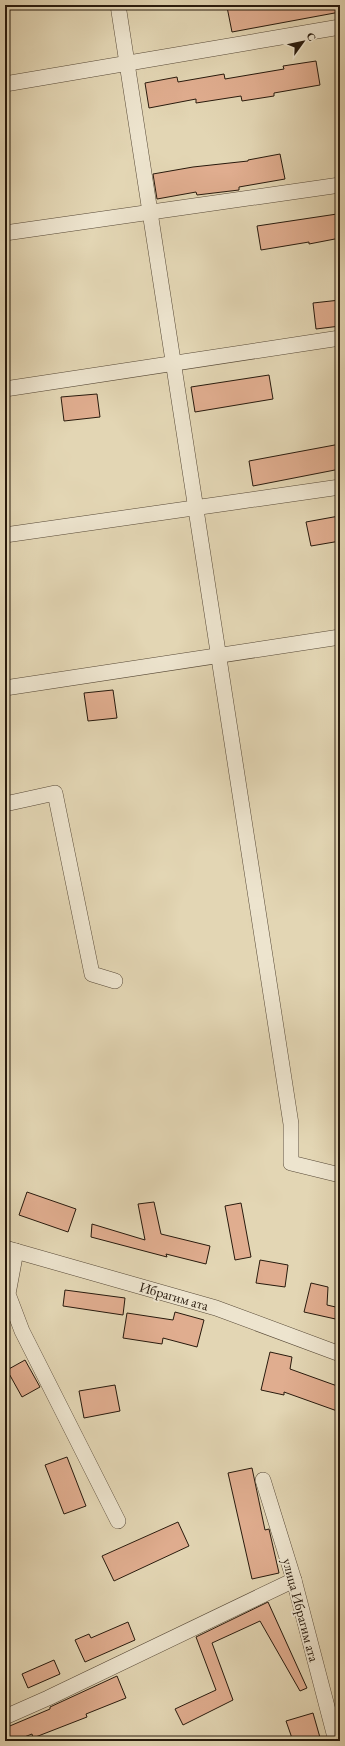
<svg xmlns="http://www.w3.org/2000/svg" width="345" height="1746" font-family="'EB Garamond',serif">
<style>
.building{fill:#e0ad8f;stroke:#281a0d}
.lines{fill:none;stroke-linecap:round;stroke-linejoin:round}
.minor-casing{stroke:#574937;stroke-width:16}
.minor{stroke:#ede4ce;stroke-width:15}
.labels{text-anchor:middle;stroke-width:3.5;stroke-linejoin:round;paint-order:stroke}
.street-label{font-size:14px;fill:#281a0d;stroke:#ede4ce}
</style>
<rect width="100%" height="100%" fill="#e3d6b4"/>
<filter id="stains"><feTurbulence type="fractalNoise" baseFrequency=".005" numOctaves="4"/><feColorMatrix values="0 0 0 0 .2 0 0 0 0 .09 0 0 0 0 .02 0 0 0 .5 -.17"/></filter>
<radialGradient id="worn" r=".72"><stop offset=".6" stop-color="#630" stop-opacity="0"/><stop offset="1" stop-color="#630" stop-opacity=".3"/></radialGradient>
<g class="building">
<path d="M241,5h99v7l-108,20 -5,-25z"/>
<path d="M316,61l4,24 -46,8v3l-32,5 -1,-5 -45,7v-4l-47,9 -4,-25 32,-6 1,5 46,-8 1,5 59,-10 -1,-3z"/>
<path d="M280,154l5,25 -46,8v3l-42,5 -1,-3 -39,7 -4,-25 40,-7 55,-6v-1z"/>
<path d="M337,214l3,24 -31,6v-2l-48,8 -4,-24z"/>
<path d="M340,300v26l-24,3 -3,-26z"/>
<path d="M269,375l4,24 -78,13 -4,-25z"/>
<path d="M97,394l3,23 -36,4 -3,-24z"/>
<path d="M340,444v25l-87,17 -4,-25z"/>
<path d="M339,516l1,25 -29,5 -5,-24z"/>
<path d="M113,690l4,28 -29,3 -4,-28z"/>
<path d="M27,1192l49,17 -8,23 -49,-17z"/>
<path d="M154,1202l7,32 49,12 -4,18 -40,-10 1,3 -76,-20 1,-13 53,16 -7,-36z"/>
<path d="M241,1203l10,54 -16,3 -10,-54z"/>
<path d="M260,1260l28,5 -3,22 -29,-4z"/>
<path d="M311,1283l17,4 -1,18 13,3v12l-36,-8z"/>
<path d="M65,1290l60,8 -2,17 -60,-9z"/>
<path d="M175,1312l29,8 -7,27 -34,-9 -1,6 -39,-6 4,-25 46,7z"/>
<path d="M270,1352l22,5 -2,12 50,18v25l-56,-20v3l-23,-5z"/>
<path d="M25,1360l15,27 -18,10 -15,-27z"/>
<path d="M115,1385l5,26 -36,7 -5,-27z"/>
<path d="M67,1457l19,49 -22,8 -19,-49z"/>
<path d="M252,1468l13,62 4,-1 10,44 -27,6 -24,-106z"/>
<path d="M178,1522l11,24 -75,35 -12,-25z"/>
<path d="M268,1602l39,86 -7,3 -40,-70 -48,22 21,57 -50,25 -8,-16 41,-19 -20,-53z"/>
<path d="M128,1622l7,18 -50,22 -10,-22 14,-6 2,4z"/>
<path d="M54,1660l6,14 -32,14 -6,-14z"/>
<path d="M117,1676l9,22 -40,16 1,3 -54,21 -1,-4 -18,7h-9v-13l45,-19v-2z"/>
<path d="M313,1713l8,28h-28l-7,-20z"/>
</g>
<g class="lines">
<g class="minor-casing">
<g id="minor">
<path d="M118,5l173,1119v39l49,12"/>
<path d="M5,84l335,-57"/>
<path d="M5,233l335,-48"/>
<path d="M5,389l335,-51"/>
<path d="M5,535l335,-48"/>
<path d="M5,688l335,-51"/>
<path d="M5,804l50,-11 37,181 23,7"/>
<path d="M5,1248l211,60 124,46"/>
<path d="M16,1251l-8,43 14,37 96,190"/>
<path d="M263,1480l31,100 42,161"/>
<path d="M5,1717l43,-19 246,-118"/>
</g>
</g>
<use href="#minor" class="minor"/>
</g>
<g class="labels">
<g class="street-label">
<text transform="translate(174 1296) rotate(16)" y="5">Ибрагим ата</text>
<text transform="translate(301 1610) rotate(75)" y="5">улица Ибрагим ата</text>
</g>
</g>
<rect width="345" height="1746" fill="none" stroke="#e3d6b4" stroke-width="20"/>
<rect x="6" y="6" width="333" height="1734" fill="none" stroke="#281a0d" stroke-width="2"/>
<rect x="10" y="10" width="325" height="1726" fill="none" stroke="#281a0d"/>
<g transform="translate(303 42) rotate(57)" stroke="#ede4ce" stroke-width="3" paint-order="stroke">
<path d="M0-3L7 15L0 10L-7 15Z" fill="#281a0d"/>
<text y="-6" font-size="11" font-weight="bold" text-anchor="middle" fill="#281a0d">С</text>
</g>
<rect width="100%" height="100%" filter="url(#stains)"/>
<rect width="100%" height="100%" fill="url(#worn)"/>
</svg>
